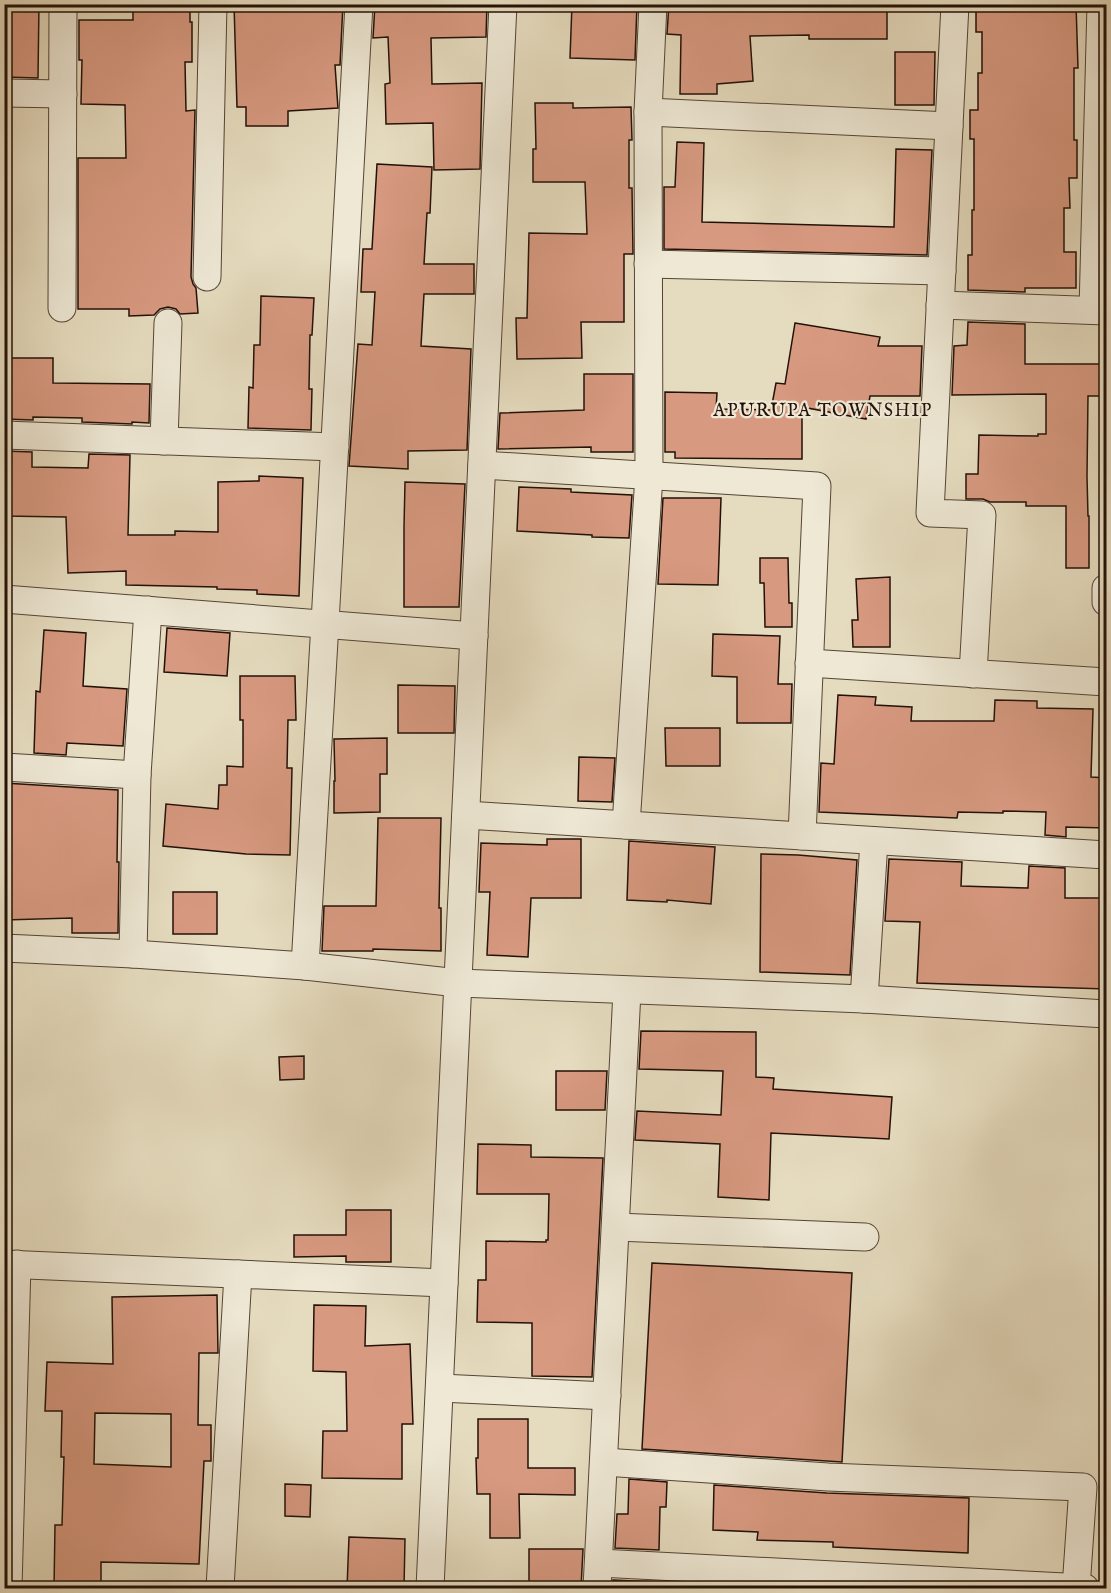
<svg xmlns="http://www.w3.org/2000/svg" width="1111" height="1593" font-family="'IM FELL English',serif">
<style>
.building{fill:#d79980;stroke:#231108;stroke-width:1.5;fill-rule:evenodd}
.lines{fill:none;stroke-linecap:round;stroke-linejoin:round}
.minor-casing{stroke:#544436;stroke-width:29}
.minor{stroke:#eee8d5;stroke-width:27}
.labels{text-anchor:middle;stroke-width:4.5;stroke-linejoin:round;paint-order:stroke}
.neighbourhood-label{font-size:18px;letter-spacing:1.5px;fill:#231108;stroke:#eee8d5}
</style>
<rect width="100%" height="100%" fill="#e5dbbe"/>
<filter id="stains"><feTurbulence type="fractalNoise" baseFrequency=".00333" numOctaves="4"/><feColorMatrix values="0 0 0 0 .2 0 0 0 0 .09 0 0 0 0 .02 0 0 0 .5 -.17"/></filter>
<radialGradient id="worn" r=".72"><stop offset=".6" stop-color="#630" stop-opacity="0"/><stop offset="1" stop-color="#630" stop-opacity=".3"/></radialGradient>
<g class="building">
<path d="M4,4h35l-1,74 -34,-1z"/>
<path d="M133,4h57v18h2v40h-7l1,49 9,-1 -4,167 2,7 3,4 2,25 -18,1 -4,-5 -8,-2 -8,2 -6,6 -25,1v-7h-51v-151h48l-1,-53 -44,-1 1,-44h-3v-40h54z"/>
<path d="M234,4h109l-3,61h-5l3,43 -50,3v15h-42v-19h-9z"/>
<path d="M375,4h112l-1,33 -55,1 1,46 50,-1 -2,86 -46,1 -1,-47 -47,1 -1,-40 5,-1 -2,-46 -15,1z"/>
<path d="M572,4h65l-2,56 -65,-2z"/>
<path d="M669,4h218v35h-78v-4l-59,1 3,45 -36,3v10h-37l1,-59 -14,-1z"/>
<path d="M976,4h100l2,64h-4v72h3v38h-8l1,30h-6v44h12v36h-51v4l-57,-2v-35h4v-45h2v-71h-4v-29h8v-37h4v-41h-6z"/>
<path d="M895,52h40l-1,53h-39z"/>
<path d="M535,103h38v5l58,-1 1,33h-3v48h3l1,66h-9v68h-43l1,36 -65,1 -1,-41h11l2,-85 58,1 -2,-52h-52v-33h3z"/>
<path d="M677,142l27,1 -2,79 192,5 2,-78 36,1 -5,105 -263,-6v-62h11z"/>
<path d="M377,164l55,3 -2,46h-3l-3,51h50v30h-50l-3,52 50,3 -4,101 -59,1v18l-59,-3 9,-122 14,1 3,-53h-14l2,-43h9z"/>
<path d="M261,296l53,2 -2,37h-2l-1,54h3l-1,41 -63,-2 1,-41 4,1 1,-43h6z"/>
<path d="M968,322l57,2v40h77v32h-14l-1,80 1,40h1v52h-23v-62h-40v-4h-36l-7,-3h-17v-25h12l1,-39 59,1v-2h8v-40l-94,1 2,-49 13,-1z"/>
<path d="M795,323l85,14 -2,9h44l-2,50h-50l-4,23 -64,-12v52l-127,-1v-6h-10v-60l52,1 -1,16 55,1 5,-27 9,1z"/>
<path d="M4,358h49v25l97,1 -1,39 -17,-1v2l-50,-2v-4l-49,-1v3l-29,-1z"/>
<path d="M584,374h49v78h-42v-5l-93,2 2,-36 84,-3z"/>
<path d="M4,451l28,1v15l56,1 1,-14 41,1 -2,80h47v-4l43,1v-50l41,-1v-5l44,2 -4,118 -42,-2v-4l-40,-1v-2l-91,-2v-14l-58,2 -2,-56 -62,-1z"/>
<path d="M405,482l60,2 -6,123h-55v-80z"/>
<path d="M519,487l52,2v3l61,3 -3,43 -37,-1v-2l-75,-4z"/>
<path d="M663,498h58l-3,87 -60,-1z"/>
<path d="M760,558h28l1,45h3v24h-27l-1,-44h-4z"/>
<path d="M890,577v70h-37l-1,-27h6l-2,-41z"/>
<path d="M167,628l63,5 -3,43 -63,-4z"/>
<path d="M44,630l42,3 -3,53 44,3 -4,57 -56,-3 -1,12 -32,-2 2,-62 4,1z"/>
<path d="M713,634l67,2 -2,48h14l-1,39h-54v-46l-25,-1z"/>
<path d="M240,676h55l1,44h-8l-1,48h5l-2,87 -44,-1 -83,-8 3,-42 52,5 1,-24h8v-19l16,1v-47h-3z"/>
<path d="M398,685l57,1 -1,47h-56z"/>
<path d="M838,695l38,2 -1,8 37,2 -1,14h83l1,-21 42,1v7l56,1 -2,68 16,1v50l-41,-1v10l-21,-2 1,-23 -43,-1v2l-45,-1 -1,6 -138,-6 2,-49 13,1z"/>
<path d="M665,728h55v38h-54z"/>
<path d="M387,738v36h-7v38l-46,1v-32h1l-1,-42z"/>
<path d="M579,757l36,1 -3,44 -34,-1z"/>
<path d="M4,783l114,7 -1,72h2l-1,71h-46v-15l-68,2z"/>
<path d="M378,818h63l-2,90h2v43l-68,-2v2h-51l2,-45h52z"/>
<path d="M547,839h34v59h-50l-3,59 -41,-2 3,-63h-11l2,-49 66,2z"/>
<path d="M629,841l86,6 -4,57 -44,-4v2l-40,-2z"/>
<path d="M761,854l37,1 59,5 -7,115 -90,-3z"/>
<path d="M889,859l73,3 -1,24 67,2 1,-22 36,2v30h35v35h7v56l-190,-6 3,-61 -35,-1z"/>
<rect x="173" y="892" width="44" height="42"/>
<path d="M641,1031l115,1v45l18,1 -1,11 119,8 -3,42 -118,-6 -2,67 -51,-3 2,-53 -85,-4 2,-29 84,4 2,-44 -84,-2z"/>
<path d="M304,1056v23l-24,1 -1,-23z"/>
<path d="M556,1071h51l-2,39h-49z"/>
<path d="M478,1144l53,1v12l72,1 -11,219 -60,-1v-53l-55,-1 1,-42h8v-39l60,1v-2h2l1,-46h-72z"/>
<path d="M346,1210h45v52h-45v-6l-52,1v-22h52z"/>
<path d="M652,1263l200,10 -10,189 -200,-13z"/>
<path d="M217,1295l1,58h-19l-1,72h13v36h-7l-5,103 -98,-2v26h-47l1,-63h7l2,-68h-3l1,-46h-17l2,-49 66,2 -1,-67zM95,1413l76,1v53l-77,-3z"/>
<path d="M314,1305l52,1 -1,40 45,-2 3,80h-11v55l-80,-1 1,-47h24l-1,-59 -33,-1z"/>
<path d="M478,1419h50v49h47v27l-56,-1 1,44h-30v-44h-13l-1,-36h2z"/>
<path d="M629,1479l38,3 -1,25h-6l-1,43 -44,-2 2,-34h11z"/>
<path d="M285,1484l26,1 -1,32 -25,-1z"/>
<path d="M714,1485l113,8 142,5 -1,55 -135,-6v-5l-76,-2 1,-8 -45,-2z"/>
<path d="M349,1537l56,2 -1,49h-57z"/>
<path d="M529,1549h54l-2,39h-52z"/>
<path d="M613,1580l46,2 -1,6h-45z"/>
</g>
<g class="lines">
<g class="minor-casing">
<g id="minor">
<path d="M955,4l-25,509 52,2 -9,159"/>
<path d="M4,93l59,1"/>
<path d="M648,112l301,14"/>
<path d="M648,264l294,7"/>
<path d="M207,277l6,-273"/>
<path d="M940,305l166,6"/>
<path d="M62,308l1,-304"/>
<path d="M1093,310l8,-306"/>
<path d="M4,435l331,12"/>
<path d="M164,441l4,-118"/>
<path d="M482,465l335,21 -15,350"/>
<path d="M1106,588v14"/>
<path d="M4,599l470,37"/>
<path d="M809,663l297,19"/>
<path d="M4,767l133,8"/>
<path d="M466,815l640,40"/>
<path d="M626,825l23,-349 -1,-364 5,-108"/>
<path d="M4,948l129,6 172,12 153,17 406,16 242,15"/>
<path d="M133,954l4,-179 11,-165"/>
<path d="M305,966l20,-343 34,-619"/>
<path d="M864,999l10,-158"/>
<path d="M616,1227l249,10"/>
<path d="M4,1264l440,19"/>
<path d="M440,1388l167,8"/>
<path d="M604,1462l224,15 255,10 -7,101"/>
<path d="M599,1563l486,25"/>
<path d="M8,1588l9,-324"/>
<path d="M220,1588l18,-314"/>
<path d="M430,1588l73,-1584"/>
<path d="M597,1588l30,-597"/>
</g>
</g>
<use href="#minor" class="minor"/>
</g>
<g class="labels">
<g class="neighbourhood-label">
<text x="823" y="416">APURUPA TOWNSHIP</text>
</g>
</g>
<rect width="1111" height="1593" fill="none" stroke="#e5dbbe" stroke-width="24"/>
<rect x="6" y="6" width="1099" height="1581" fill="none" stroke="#231108" stroke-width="3"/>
<rect x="12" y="12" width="1087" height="1569" fill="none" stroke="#231108" stroke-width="1.5"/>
<rect width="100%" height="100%" filter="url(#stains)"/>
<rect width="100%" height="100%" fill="url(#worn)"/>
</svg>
